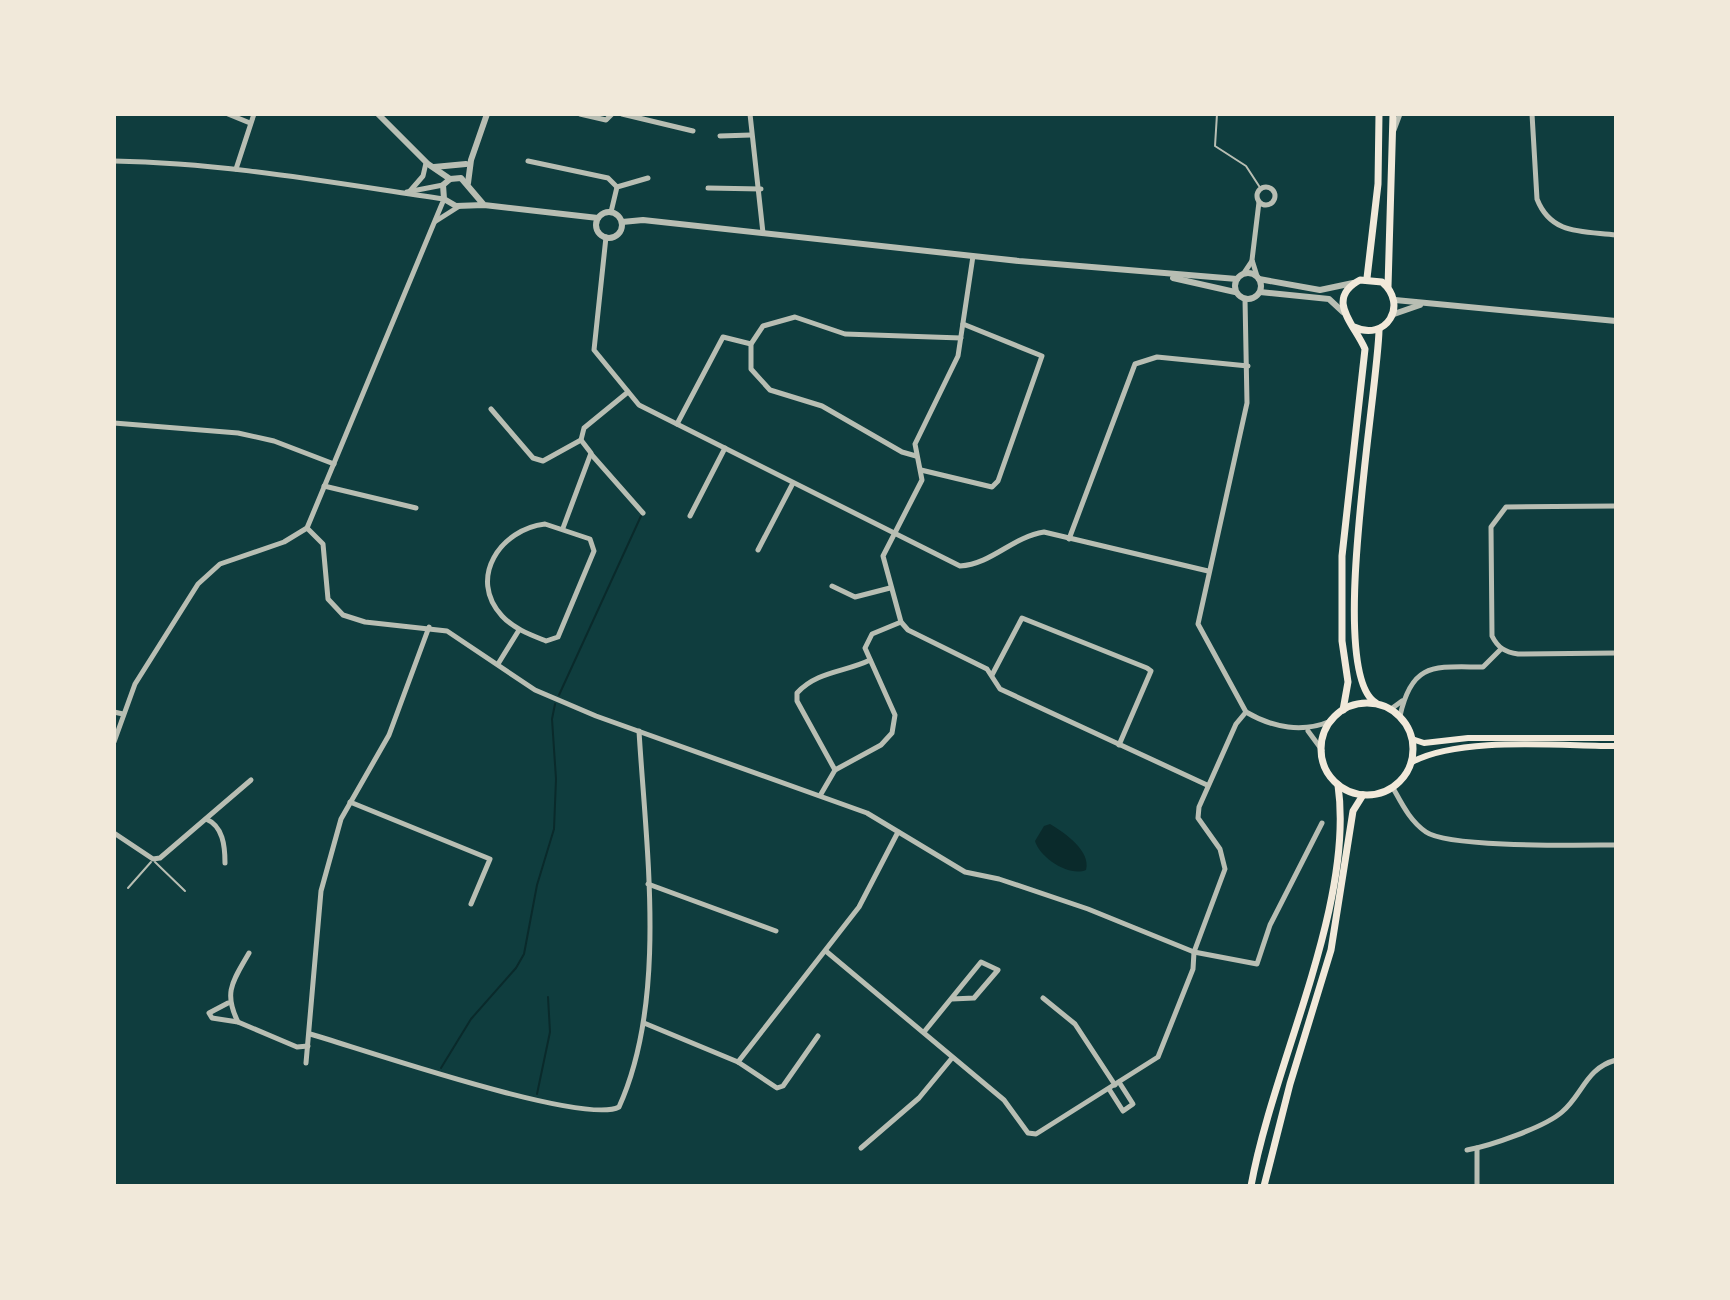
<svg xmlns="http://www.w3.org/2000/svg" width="1730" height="1300" font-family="Lora,serif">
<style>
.water{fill:#0a2a2b}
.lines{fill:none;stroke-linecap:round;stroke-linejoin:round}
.stream{stroke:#0a2a2b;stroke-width:2}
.service{stroke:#b8beb3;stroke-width:2}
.minor{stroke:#b8beb3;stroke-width:5}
.tertiary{stroke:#b8beb3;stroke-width:6}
.secondary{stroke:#f1e9da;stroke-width:6}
.primary{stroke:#f1e9da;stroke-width:7}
</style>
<rect width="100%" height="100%" fill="#0f3d3e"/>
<path class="water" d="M1050,824c15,9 41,27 36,46 -17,7 -46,-12 -51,-29l9,-15z"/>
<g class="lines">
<g class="stream">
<path d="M559,695l82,-179"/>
<path d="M441,1068l30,-49 45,-51 8,-14 13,-69 17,-56 2,-50 -4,-60 3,-15"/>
<path d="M537,1094l13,-62 -2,-35"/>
</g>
<g class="service">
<path d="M1217,114l-2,32 31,20 15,23"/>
<path d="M155,862l30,29"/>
<path d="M128,888l23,-26"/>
</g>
<g class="minor">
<path d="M228,114l22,9"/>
<path d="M580,114l26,6 6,-6"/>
<path d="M622,114l71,17"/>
<path d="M750,114l13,119"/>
<path d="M1532,114l5,85c14,36 45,32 79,36"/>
<path d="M1394,130l6,-16"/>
<path d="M720,136l31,-1"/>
<path d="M114,161c112,2 220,22 330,38l-137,329 -23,14 -64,22 -22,20 -63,100 -21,58"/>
<path d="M528,161l80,17 9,9"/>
<path d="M236,169l18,-55"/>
<circle cx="1266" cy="196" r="9"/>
<path d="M708,188l53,1"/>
<path d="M410,191l13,-15 3,-13"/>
<path d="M407,192l36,-7"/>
<path d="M611,212l6,-25 31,-9"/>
<path d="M436,221l22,-14"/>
<path d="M606,237l-12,113 45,55 321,161c32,-2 52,-29 84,-34l164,39"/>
<path d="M973,256l-15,100 -43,88 7,36 -39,76 18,66 7,8 79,39 13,20 207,96"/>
<path d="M1244,273l8,-12"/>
<path d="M1257,276l-5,-16 7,-58"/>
<path d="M1245,299l2,104 -49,221 48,88c27,16 57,21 85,9"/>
<path d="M491,409l42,49 10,3 38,-21"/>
<path d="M114,423l124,10 36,8 60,23"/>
<path d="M677,424l46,-87 28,7"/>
<path d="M591,454l52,59"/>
<path d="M916,456l-14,-4 -80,-46 -52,-16 -19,-21v-25l12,-18 32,-9 50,17 116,4"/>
<path d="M921,470l71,17 6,-6 44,-125 -79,-32"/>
<path d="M324,486l92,22"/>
<path d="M1616,506l-110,1 -15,20 1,109c6,12 13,16 26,18l98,-1"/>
<path d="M690,516l35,-68"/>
<path d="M545,524l45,15 4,12 -36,86 -12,4c-15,-6 -32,-12 -44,-25 -35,-38 -1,-87 43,-92z"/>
<path d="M307,528l16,16 5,55 15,16 22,7 82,9 88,59 61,26 271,97 98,59 34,7 89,30 106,43 63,12 13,-39 52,-102"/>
<path d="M563,528l28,-75 -10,-13 3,-12 44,-36"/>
<path d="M1069,539l66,-175 22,-7 91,9"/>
<path d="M758,550l35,-67"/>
<path d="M832,586l23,11 35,-9"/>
<path d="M498,664l21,-34"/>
<path d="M992,675l30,-57 125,50 4,3 -32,74"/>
<path d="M1391,709l11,-8"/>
<path d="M114,712l9,2"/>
<path d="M1400,716c12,-55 35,-49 83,-49l18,-18"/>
<path d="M1308,731l14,19"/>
<path d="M835,770l-38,-69v-8c20,-22 49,-21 73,-33"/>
<path d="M1393,788c9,16 17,33 33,44 23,16 155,13 190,13"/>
<path d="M821,794l14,-24 46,-25 11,-12 3,-18 -30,-67 7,-14 29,-12"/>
<path d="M350,802l140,57 -19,45"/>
<path d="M206,819c17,7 19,27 19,44"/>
<path d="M114,833l39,26 7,-1 91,-78"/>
<path d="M648,884l128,47"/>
<path d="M827,952l177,148 24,33 8,1 122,-77 35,-88 1,-17 31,-83 -5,-20 -22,-31 1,-11 37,-83 10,-12"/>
<path d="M1043,998l32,26 40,61"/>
<path d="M228,1003l-19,10 3,5 26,4 59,25 11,-1"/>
<path d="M238,1022c-15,-30 -5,-41 11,-69"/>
<path d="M644,1023l94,39 39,26 6,-2 35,-50"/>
<path d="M924,1032l57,-70 17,8 -24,28 -22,1"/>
<path d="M310,1034c49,14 274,92 309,73 49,-108 27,-259 20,-376"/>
<path d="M738,1062l121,-155 39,-75"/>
<path d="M306,1063l15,-172 20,-72 48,-84 40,-108"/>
<path d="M1109,1089l14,22 10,-7 -14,-22"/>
<path d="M861,1148l58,-50 33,-40"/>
<path d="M1477,1148v38"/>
<path d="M1467,1150c23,-4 78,-23 95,-38 21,-18 24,-44 54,-52"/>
</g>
<g class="tertiary">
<path d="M378,114l50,50 22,15"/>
<path d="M434,167l32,-3"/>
<path d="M468,183l3,-23 16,-46"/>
<path d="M484,205l-23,-27 -11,1 -7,6 1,14 12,7 28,-1 114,13"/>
<circle cx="609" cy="225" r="13"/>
<path d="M622,222l21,-2 376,41 218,18"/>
<circle cx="1248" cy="286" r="13"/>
<path d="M1173,278l62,14"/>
<path d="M1259,279l61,11 33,-7"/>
<path d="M1260,292l69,7 14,13"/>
<path d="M1395,300l221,21"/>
<path d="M1394,314l26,-9"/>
</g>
<g class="secondary">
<path d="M1412,739l12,4 44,-5h148"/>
<path d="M1412,762c48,-26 147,-16 204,-16"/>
</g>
<g class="primary">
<path d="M1367,278l11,-94 1,-70"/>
<path d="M1388,287l5,-173"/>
<path d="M1376,703c-50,-30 2,-311 3,-373"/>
<circle cx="1367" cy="749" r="46"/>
<path d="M1343,710l5,-28 -6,-41v-85l23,-207c-10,-24 -41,-50 -5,-69l22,2c27,23 4,60 -28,45"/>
<path d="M1251,1186c22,-122 104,-281 87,-401"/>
<path d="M1264,1186l26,-102 41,-134 22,-139 10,-16"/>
</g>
</g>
<rect width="1730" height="1300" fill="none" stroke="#f1e9da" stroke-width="232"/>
</svg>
